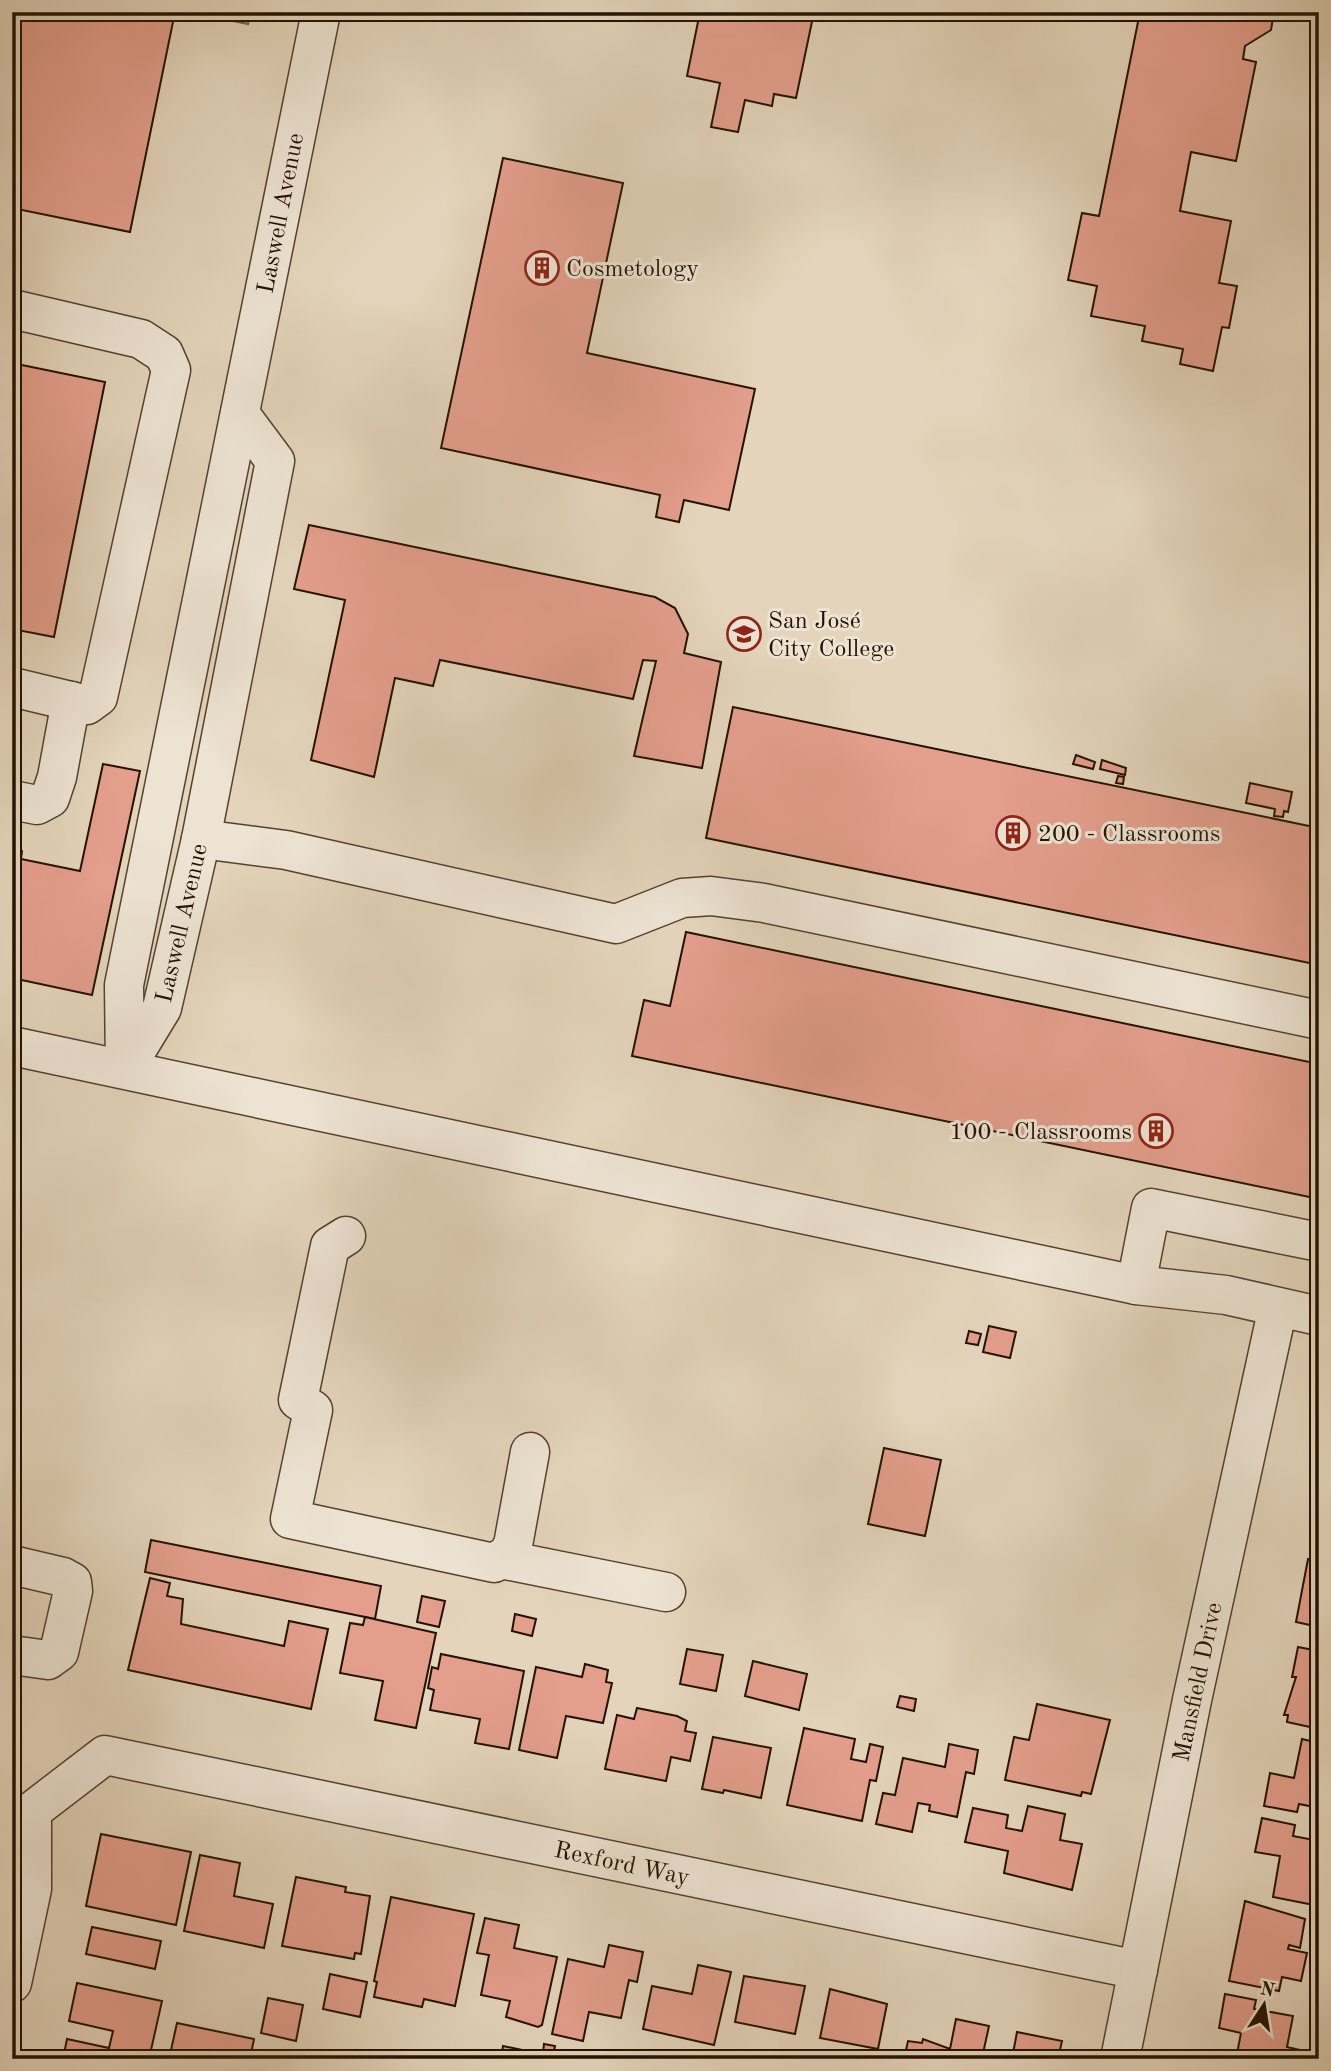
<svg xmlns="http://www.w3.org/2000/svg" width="1331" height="2071" font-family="'Old Standard TT',serif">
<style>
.green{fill:#afbe94;stroke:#6a684a;stroke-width:2}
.building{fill:#e39e8c;stroke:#241200;stroke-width:2}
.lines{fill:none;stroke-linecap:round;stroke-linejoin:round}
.minor-casing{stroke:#54422f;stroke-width:41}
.minor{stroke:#ede3d3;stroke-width:38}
.labels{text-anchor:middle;stroke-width:6;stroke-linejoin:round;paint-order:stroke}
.street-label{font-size:24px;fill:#241200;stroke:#ede3d3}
.poi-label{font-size:24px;fill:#241200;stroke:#ede3d3;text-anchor:start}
</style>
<rect width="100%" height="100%" fill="#e3d4bb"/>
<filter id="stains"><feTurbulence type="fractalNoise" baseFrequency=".00286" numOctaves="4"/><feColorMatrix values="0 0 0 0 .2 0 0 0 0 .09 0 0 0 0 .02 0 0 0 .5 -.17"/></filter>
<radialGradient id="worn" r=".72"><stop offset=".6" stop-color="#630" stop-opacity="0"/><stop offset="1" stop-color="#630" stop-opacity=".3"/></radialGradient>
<path class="green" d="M203,12h48l-3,12 -45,-9z"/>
<g class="building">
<path d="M12,12h163l-45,220 -118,-24z"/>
<path d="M700,12h114l-18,86 -22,-4 -2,12 -27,-6 -7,32 -27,-5 9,-44 -33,-7z"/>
<path d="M1140,12h134l-3,18 -26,16 -2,13 13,3 -20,99 -45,-9 -11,59 51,10 -12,62 18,3 -8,42 -7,-1 -9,44 -33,-7 3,-15 -41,-8 3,-15 -54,-10 6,-30 -29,-6 14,-67 17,3z"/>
<path d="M503,158l120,25 -36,170 168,36 -26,121 -45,-10 -5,22 -23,-5 4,-22 -219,-47z"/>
<path d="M12,363l93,19 -51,255 -42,-8v-158l6,-31 -6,-1z"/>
<path d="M309,525l346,72 20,11 13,26 -4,19 37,9 -19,106 -68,-12 22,-95 -13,-1 -10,39 -193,-39 -7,26 -38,-8 -21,99 -63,-17 34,-160 -51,-11z"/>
<path d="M733,707l586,121v137l-613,-127z"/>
<path d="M1076,755l19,7 -2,7 -20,-5z"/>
<path d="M1102,760l24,8 -1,7 -25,-6z"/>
<path d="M103,764l37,7 -48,224 -80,-17v-130l10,3 -1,8 59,12z"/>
<path d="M1118,776l6,1 -1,7 -7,-1z"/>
<path d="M1250,783l42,9 -4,20 -4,-1 -1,6 -9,-1 1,-7 -29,-6z"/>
<path d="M686,932l633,132v135l-687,-143 12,-56 26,6z"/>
<path d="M989,1326l27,6 -6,26 -27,-6z"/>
<path d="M969,1331l12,3 -3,11 -12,-2z"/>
<path d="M884,1448l57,12 -16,76 -57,-12z"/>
<path d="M151,1540l230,46 -6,33 -230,-47z"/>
<path d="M1308,1559l11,2v66l-23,-5z"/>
<path d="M150,1578l20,5 -3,13 16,3 -2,25 103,22 5,-25 39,8 -17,80 -183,-39z"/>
<path d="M422,1596l23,5 -6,26 -22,-5z"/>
<path d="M515,1614l21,5 -4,17 -20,-5z"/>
<path d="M365,1617l71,16 -20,95 -41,-8 8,-39 -43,-8 10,-50 13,2z"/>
<path d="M1298,1647l21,4v78l-32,-7 1,-7h-4l12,-38h-4z"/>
<path d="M687,1649l36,6 -7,36 -36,-7z"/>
<path d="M441,1654l83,17 -15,78 -34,-6 5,-24 -50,-9 4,-20 -6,-2 4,-21 6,2z"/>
<path d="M753,1661l54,13 -8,36 -54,-14z"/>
<path d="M585,1664l23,6 -2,12 6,1 -9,40 -37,-7 -9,42 -38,-8 17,-83 46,10z"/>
<path d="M900,1696l16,3 -2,12 -17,-4z"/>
<path d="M1037,1704l73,16 -19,74 -9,-2 -1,4 -76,-16 9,-43 15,3z"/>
<path d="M637,1708l40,8 10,5 -2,10 11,2 -6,28 -19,-4 -5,24 -61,-12 12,-54 17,4z"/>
<path d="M804,1728l51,11 -4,20 15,3 4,-18 13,3 -7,34 -6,-1 -8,41 -75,-16z"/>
<path d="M713,1737l58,11 -10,50 -37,-8 -1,3 -21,-4z"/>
<path d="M1302,1739l17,4v65l-20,-4 -2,8 -33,-6 6,-33 24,5z"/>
<path d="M949,1744l29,6 -4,24 -8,-2 -9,45 -28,-6 1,-6 -12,-2 -6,29 -36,-8 7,-31 12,2 8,-37 42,9z"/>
<path d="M1028,1806l37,8 -5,26 22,4 -10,46 -68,-17 4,-22 -43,-9 8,-34 35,7 -2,13 16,3z"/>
<path d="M1262,1818l33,7 -2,11 26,5v65l-46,-9 7,-41 -25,-4z"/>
<path d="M101,1834l90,18 -15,73 -90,-19z"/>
<path d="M200,1855l40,8 -6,33 39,8 -9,44 -80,-17z"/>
<path d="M296,1877l50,10 -1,5 25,4 -9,58 -6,-1 -1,6 -72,-13z"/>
<path d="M391,1897l83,17 -19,92 -31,-7 -2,8 -48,-10 3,-15 -3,-1z"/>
<path d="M1245,1901l60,18 -5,29 -11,-3 -1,4 19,4 -6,28 -19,-4 -3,14 -50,-10z"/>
<path d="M485,1918l34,7 -5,23 43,9 -15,68 -4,2 -32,-10 4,-16 -29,-6 8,-40 -12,-2z"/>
<path d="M92,1927l69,14 -6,28 -69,-15z"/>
<path d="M609,1945l34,7 -6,30 -8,-2 -8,38 -32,-6 -6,29 -31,-7 16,-75 36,8z"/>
<path d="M698,1965l33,7 -17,73 -71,-16 9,-43 40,8z"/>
<path d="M330,1974l37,8 -7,35 -37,-8z"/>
<path d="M744,1976l61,10 -10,48 -60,-12z"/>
<path d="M77,1983l85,18 -13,58h-86l4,-20 42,9 4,-17 -44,-10z"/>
<path d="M830,1989l57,15 -9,45 -58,-11z"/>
<path d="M1225,1994l31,6 -2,9 39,7 -6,31 22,5 -1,7h-72l5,-26 -22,-5z"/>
<path d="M268,1998l35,7 -7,36 -35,-8z"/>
<path d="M956,2019l33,7 -7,32 -78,1 4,-18 14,2 1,-4 27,10z"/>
<path d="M177,2023l77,16 -4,20h-81z"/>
<path d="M1017,2032l45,9 -4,18h-46z"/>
<path d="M544,2044l11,2 -2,10 -10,-3z"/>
<path d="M503,2046l39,8 -1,5h-40z"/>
<path d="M308,2050l38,7v2h-40z"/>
<path d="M358,2050l42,9h-44z"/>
</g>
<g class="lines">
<g class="minor-casing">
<g id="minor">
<path d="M12,309l129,30 23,15 7,16 -73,327 -11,8 -75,-18"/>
<path d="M12,800l25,5 13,-7 7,-21 14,-76"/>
<path d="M201,839l85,11 330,74 66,-26 29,-2 53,7 555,117"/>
<path d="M12,1046l1124,239 90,10 93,21"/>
<path d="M125,1069l-1,-84 197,-973"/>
<path d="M125,1069l37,-61 39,-169 74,-378 -35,-47"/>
<path d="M346,1236l-16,10 -32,154 15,10 -23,109 204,44 13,-8 6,-10 17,-93"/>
<path d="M1136,1285l15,-77 168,34"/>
<path d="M501,1559l165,33"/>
<path d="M12,1565l51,12 9,5 1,9 -14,61 -11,8 -36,-5"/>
<path d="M12,1983l20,-94v-78l73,-56 1033,215"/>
<path d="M1120,2059l72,-359 86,-393"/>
</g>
</g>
<use href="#minor" class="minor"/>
</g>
<defs>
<g id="building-ring" transform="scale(1.75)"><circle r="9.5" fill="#ede3d3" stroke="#8f2418" stroke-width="1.5"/><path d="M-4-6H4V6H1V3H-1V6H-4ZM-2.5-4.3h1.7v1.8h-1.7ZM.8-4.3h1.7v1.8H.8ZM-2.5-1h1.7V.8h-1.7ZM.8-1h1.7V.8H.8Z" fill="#8f2418"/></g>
<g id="university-ring" transform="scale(1.75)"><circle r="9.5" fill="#ede3d3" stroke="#8f2418" stroke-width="1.5"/><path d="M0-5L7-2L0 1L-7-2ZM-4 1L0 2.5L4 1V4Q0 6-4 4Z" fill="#8f2418"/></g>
</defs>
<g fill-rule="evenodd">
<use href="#building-ring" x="542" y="268"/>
<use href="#university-ring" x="744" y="634"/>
<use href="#building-ring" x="1013" y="833"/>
<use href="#building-ring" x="1156" y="1131"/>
</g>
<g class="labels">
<g class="street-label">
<text transform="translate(280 213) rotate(-79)" y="8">Laswell Avenue</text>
<text transform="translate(181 923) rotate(-77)" y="8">Laswell Avenue</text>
<text transform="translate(1197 1682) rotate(-78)" y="8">Mansfield Drive</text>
<text transform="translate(622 1863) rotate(12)" y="8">Rexford Way</text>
</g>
<g class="poi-label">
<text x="566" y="276">Cosmetology</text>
<text x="768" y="628">San José<tspan x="768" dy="28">City College</tspan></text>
<text x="1038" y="841">200 - Classrooms</text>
<text x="1132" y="1139" text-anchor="end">100 - Classrooms</text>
</g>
</g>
<rect width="1331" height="2071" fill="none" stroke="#e3d4bb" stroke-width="42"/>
<rect x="14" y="14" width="1303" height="2043" fill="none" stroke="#241200" stroke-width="3.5"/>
<rect x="21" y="21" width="1289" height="2029" fill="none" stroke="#241200" stroke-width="2"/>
<g transform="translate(1264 2005) rotate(12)" stroke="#ede3d3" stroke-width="5" paint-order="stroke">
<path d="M0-5L12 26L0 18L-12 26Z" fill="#241200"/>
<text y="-10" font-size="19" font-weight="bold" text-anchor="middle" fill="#241200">N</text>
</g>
<rect width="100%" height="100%" filter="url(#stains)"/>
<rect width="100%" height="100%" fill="url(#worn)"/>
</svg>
